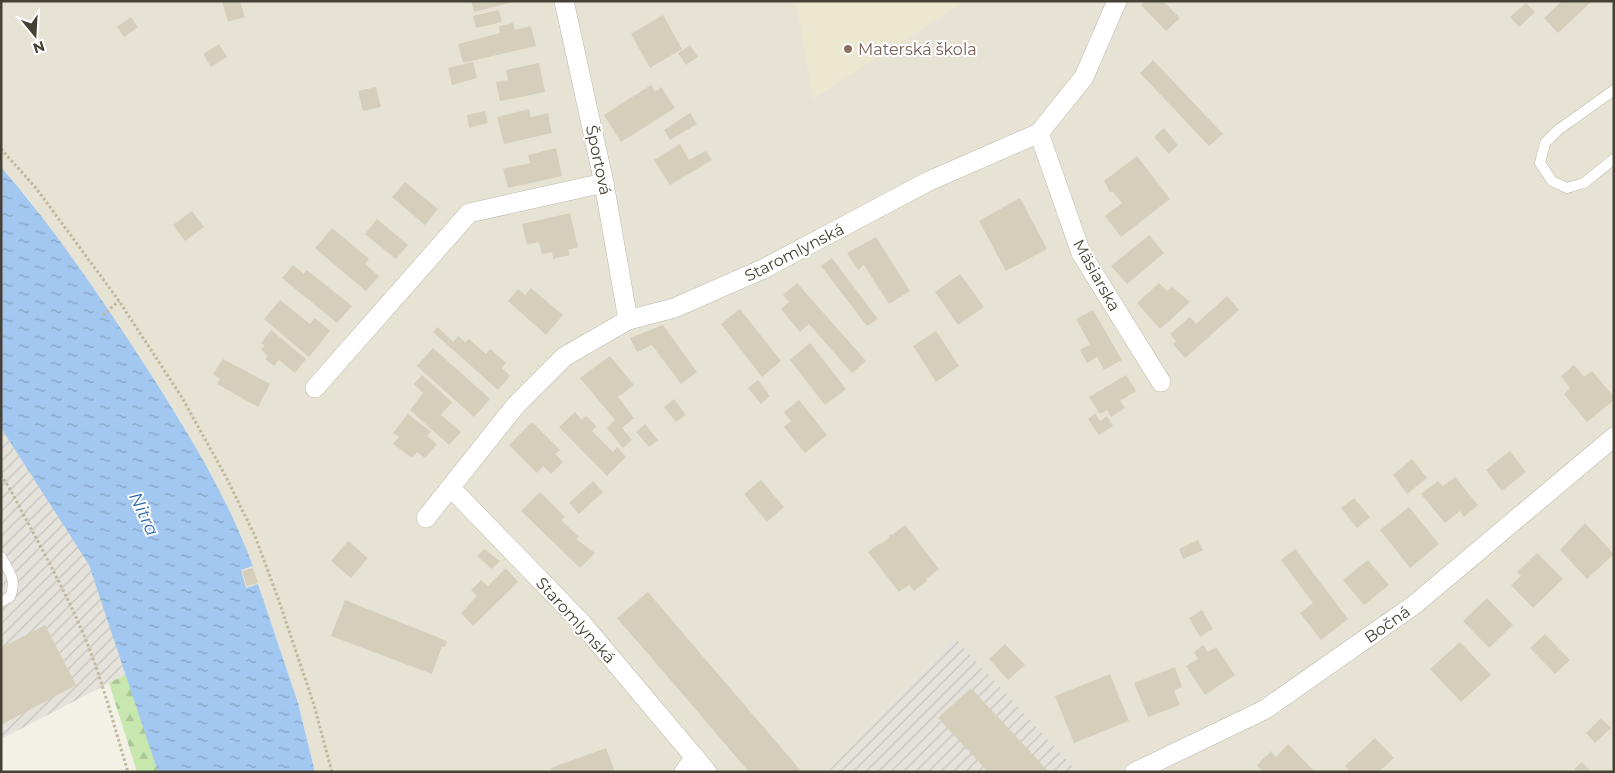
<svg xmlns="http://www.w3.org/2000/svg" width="1615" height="773" font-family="Montserrat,sans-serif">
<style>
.residential{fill:#e7e3d4}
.industrial{fill:url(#industrial-furrows)}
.education{fill:#ece8d0}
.forest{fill:url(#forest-firs)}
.water{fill:url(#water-ripples)}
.building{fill:#d5cebb}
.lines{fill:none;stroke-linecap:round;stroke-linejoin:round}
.lane-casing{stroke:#beb9a9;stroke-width:11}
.street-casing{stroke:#beb9a9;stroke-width:20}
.path{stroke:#c0b79a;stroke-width:3;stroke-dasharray:2.5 2.5;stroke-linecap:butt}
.lane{stroke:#fff;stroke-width:10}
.street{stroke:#fff;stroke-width:19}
.education-dot{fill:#8d6e63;stroke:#fff;stroke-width:2}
.labels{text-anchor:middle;stroke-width:4;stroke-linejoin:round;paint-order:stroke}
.education-label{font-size:16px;fill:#785e54;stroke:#fff;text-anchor:start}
.street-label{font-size:16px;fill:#464135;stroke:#fff}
.water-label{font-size:18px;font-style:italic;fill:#2f6ab1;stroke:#fff}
</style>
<defs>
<pattern id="industrial-furrows" width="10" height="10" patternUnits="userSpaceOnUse" patternTransform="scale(1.25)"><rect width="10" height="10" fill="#e5e2db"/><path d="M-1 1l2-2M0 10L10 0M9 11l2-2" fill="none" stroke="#c6c3bd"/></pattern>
<pattern id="forest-firs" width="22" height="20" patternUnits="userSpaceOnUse" patternTransform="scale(1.25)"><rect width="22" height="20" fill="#c7e7af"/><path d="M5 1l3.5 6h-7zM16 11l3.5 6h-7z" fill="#acc797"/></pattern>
<pattern id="water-ripples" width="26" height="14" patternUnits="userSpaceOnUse" patternTransform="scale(1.25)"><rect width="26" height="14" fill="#a2c7f0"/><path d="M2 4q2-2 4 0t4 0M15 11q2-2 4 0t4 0" fill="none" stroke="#86a3c3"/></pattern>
</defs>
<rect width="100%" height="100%" fill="#f3f1e6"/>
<path class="residential" d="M1,1h1613v771h-536l-124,-134 -127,134h-512l-17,-69 -40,-119 -12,4 -6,-18 13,-4 -12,-31 -60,-114 -152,-222 -28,-32z"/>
<g class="industrial">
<path d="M1,428l88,137 38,109 -126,65z"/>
<path d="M954,637l124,135h-251z"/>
</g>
<path class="education" d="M796,1h169l-152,98z"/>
<path class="forest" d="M127,674l31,98h-21l-28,-89z"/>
<path class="water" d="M1,167c49,56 91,118 132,180 45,69 91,141 120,219l-12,4 5,18 12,-4 40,119 17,69h-157l-69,-207 -88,-137z"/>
<g class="building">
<path d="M222,1h18l5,16 -17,5z"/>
<path d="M471,1h42v1l-39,10z"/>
<path d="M1145,1h18l17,17 -14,13 -25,-26z"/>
<path d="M1562,1h30l-34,32 -14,-15z"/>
<path d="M1526,3l9,9 -16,15 -9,-10z"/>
<path d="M499,10l3,12 -26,6 -3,-12z"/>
<path d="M663,15l19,34 -32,19 -19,-34z"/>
<path d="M131,17l7,10 -14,10 -7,-10z"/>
<path d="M513,23l2,7 16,-4 5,20 -73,17 -5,-19 42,-11 -1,-7z"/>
<path d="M219,44l8,13 -16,10 -8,-13z"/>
<path d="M690,45l8,12 -12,8 -8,-12z"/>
<path d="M1153,60l70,74 -14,12 -69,-73z"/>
<path d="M473,62l4,16 -25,7 -4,-17z"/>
<path d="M539,63l6,29 -45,9 -4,-19 12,-2 -2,-10z"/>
<path d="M651,85l4,7 6,-5 14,21 -54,34 -17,-27z"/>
<path d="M376,87l5,20 -18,4 -5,-20z"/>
<path d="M529,109l2,8 17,-4 4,20 -48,11 -7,-27z"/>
<path d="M485,111l3,12 -19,5 -2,-13z"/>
<path d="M690,113l7,11 -27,16 -6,-10z"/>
<path d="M1164,128l14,17 -9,9 -15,-17z"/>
<path d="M680,144l9,16 17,-9 6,9 -42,25 -16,-25z"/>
<path d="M556,148l6,28 -54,12 -5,-19 27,-6 -2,-8z"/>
<path d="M1137,156l33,43 -49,38 -16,-21 17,-13 -9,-11h-3l-6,-11z"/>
<path d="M405,182l33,27 -13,16 -33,-28z"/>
<path d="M1020,198l27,51 -41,22 -27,-50z"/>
<path d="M192,211l12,16 -19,14 -12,-16z"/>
<path d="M570,213l8,34 -10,3 2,5 -17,4 -1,-7 -10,2 -3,-12 -12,3 -5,-21z"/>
<path d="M377,219l31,26 -12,14 -31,-25z"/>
<path d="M332,228l37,31 -4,5 14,12 -13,15 -51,-43z"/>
<path d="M1149,235l15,18 -37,31 -16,-18z"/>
<path d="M876,237l34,54 -21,13 -25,-39 -6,5 -11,-17z"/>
<path d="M832,258l46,61 -11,7 -46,-60z"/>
<path d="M293,265l11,9 3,-4 45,36 -15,17 -55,-45z"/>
<path d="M960,274l24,33 -26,18 -23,-33z"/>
<path d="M797,283l69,78 -14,12 -43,-49 -9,8 -19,-23 8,-7 -6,-7z"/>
<path d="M1159,283l8,8 5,-4 18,15 -30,27 -23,-26z"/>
<path d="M531,288l32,27 -17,20 -38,-34 10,-12 7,6z"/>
<path d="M1227,296l12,14 -54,48 -12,-14 3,-3 -6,-7 20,-17 6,7z"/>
<path d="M280,300l30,24 5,-6 15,13 -21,26 -45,-38z"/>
<path d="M740,309l41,52 -19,16 -41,-53z"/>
<path d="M1093,310l29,50 -18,10 -7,-13 -10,6 -7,-13 10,-6 -14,-25z"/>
<path d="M663,325l34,47 -16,12 -29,-39 -15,7 -7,-14z"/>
<path d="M438,327l15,15 5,-6 7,6 4,-3 17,15 4,-5 16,14 -4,5 8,8 -12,14 -65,-58z"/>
<path d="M271,330l35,29 -11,14 -16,-13 -5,6 -9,-7 3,-3 -7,-7 4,-3 -4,-3z"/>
<path d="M936,331l23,35 -23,16 -23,-36z"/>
<path d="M810,343l36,46 -21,16 -35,-45z"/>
<path d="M433,348l57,51 -16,18 -57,-51z"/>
<path d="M610,356l24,29 -16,12 16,21 -12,10 10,12 -9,8 -16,-20 8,-8 -35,-42z"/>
<path d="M223,359l47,25 -12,23 -41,-23 3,-5 -7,-5z"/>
<path d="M1574,365l10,12 8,-6 22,26v3l-27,22 -23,-28 6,-6 -9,-12z"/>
<path d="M422,375l30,27 -11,13 20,17 -12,13 -39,-35 13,-17 -9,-9z"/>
<path d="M1126,375l10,16 -16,10 5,7 -14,9 -4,-7 -7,4 -11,-17z"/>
<path d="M758,380l12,16 -9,8 -13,-16z"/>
<path d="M674,399l12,16 -10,7 -12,-15z"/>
<path d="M799,400l28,35 -22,18 -21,-26 7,-6 -7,-9z"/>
<path d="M575,412l7,8 4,-4 10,10 -4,5 21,21 4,-5 9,10 -19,19 -48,-49z"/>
<path d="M1095,413l5,8 7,-5 6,10 -14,9 -11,-16z"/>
<path d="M408,414l23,18 -4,4 10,8 -12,14 -8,-6 -5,6 -19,-14 6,-7 -6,-4z"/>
<path d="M532,422l28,28 -5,4 8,8 -12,12 -8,-8 -6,7 -28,-28z"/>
<path d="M645,424l13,16 -9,7 -13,-15z"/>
<path d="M1510,451l16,21 -24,19 -16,-21z"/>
<path d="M1412,459l15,19 -20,16 -14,-19z"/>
<path d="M1455,477l23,28 -14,12 -4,-6 -15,12 -24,-29 17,-13 5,5z"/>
<path d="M761,480l23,27 -17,15 -23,-28z"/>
<path d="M593,481l10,11 -24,22 -10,-11z"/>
<path d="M540,492l25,25 -4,3 18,17 -3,2 19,14 -15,15 -59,-57z"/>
<path d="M1354,498l16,19 -13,11 -16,-20z"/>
<path d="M1409,507l30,37 -29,24 -30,-38z"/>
<path d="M1585,523l29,31 -27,25 -27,-29z"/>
<path d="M905,525l34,44 -13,10 1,2 -13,10 -5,-6 -10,7 -31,-40 12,-9 1,1 9,-7 -1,-1 2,-2 1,1z"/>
<path d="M1198,540l5,10 -20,9 -4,-10z"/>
<path d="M348,541l20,17 -17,20 -20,-17z"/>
<path d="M484,549l16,12 -8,8 -15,-13z"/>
<path d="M1295,549l53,70 -27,21 -21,-27 13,-10 -32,-43z"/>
<path d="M1537,553l26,26 -30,29 -22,-23 10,-9 -4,-4z"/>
<path d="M1368,560l21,25 -25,20 -21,-25z"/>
<path d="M253,568l5,15 -11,3 -5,-15z"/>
<path d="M506,568l12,14 -45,44 -12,-13 16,-17 -6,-6 10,-10 7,6z"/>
<path d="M648,592l34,40 120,140h-53l-63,-74 -69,-80z"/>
<path d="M1487,598l26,27 -24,23 -26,-27z"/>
<path d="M345,600l102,41 -2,6 -3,-1 -10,28 -101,-38z"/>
<path d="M1202,610l11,19 -13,8 -11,-19z"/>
<path d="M45,625l31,60 -75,40v-77z"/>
<path d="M1545,634l25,26 -15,14 -25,-26z"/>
<path d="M1460,642l31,33 -30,27 -31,-33z"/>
<path d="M1005,644l20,21 -17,15 -19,-21z"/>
<path d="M1203,645l5,7 8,-5 19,28 -30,20 -19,-29 12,-7 -4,-7z"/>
<path d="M1175,667l7,20 -8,4 6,14 -32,12 -14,-34z"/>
<path d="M1110,674l19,47 -55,22 -19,-47z"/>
<path d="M971,688l78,84h-61l-50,-54z"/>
<path d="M1601,718l10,10 -16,15 -9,-10z"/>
<path d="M1375,738l19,20 -15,14h-28l-6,-6z"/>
<path d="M1288,744l27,28h-52l-6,-7 14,-14 5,6z"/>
<path d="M606,748l9,24h-63l-1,-4z"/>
<path d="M1582,762l9,10h-14l-3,-3z"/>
</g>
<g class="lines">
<g class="lane-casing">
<g id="lane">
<path d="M1614,90l-56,40 -13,13 -5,20 12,18 15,7 17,-5 30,-24"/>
<path d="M1,557c9,16 16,22 9,40l-9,5"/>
</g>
</g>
<g class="street-casing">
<g id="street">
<path d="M564,1l40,182 24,137"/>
<path d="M1039,133l42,120 80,129"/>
<path d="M315,388l154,-175 135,-30"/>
<path d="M451,488l130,134 126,150"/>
<path d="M426,518l90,-113 48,-48 64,-37 46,-12 89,-39 164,-87 112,-49 45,-56 33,-76"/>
<path d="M684,772l11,-15"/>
<path d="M1135,772l129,-62 150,-105 200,-168"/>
</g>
</g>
<g class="path">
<path d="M1,149l35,39 83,113 62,95 44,79 30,61 23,62 36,107 18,67"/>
<path d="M103,315l16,-14"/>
<path d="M1,475l9,14c25,48 52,95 73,144 19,45 31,93 45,139"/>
</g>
<use href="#lane" class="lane"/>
<use href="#street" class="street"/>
</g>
<circle class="education-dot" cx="848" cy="49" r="5"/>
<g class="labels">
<g class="education-label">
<text x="858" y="55">Materská škola</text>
</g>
<g class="street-label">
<text transform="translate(599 160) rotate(78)" y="6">Športová</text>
<text transform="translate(794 252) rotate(-27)" y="6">Staromlynská</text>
<text transform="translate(1097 275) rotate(61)" y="6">Mäsiarska</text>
<text transform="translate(576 620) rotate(48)" y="6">Staromlynská</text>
<text transform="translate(1387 624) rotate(-35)" y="6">Bočná</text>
</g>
<g class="water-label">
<text transform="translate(144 514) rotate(65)" y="6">Nitra</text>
</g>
</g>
<rect width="1615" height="773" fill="none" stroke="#464135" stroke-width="5"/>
<g transform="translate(35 35) rotate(162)" stroke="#ffffff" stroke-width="4" paint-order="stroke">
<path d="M0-4L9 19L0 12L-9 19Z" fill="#464135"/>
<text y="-8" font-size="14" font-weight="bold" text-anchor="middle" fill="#464135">N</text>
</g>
</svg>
